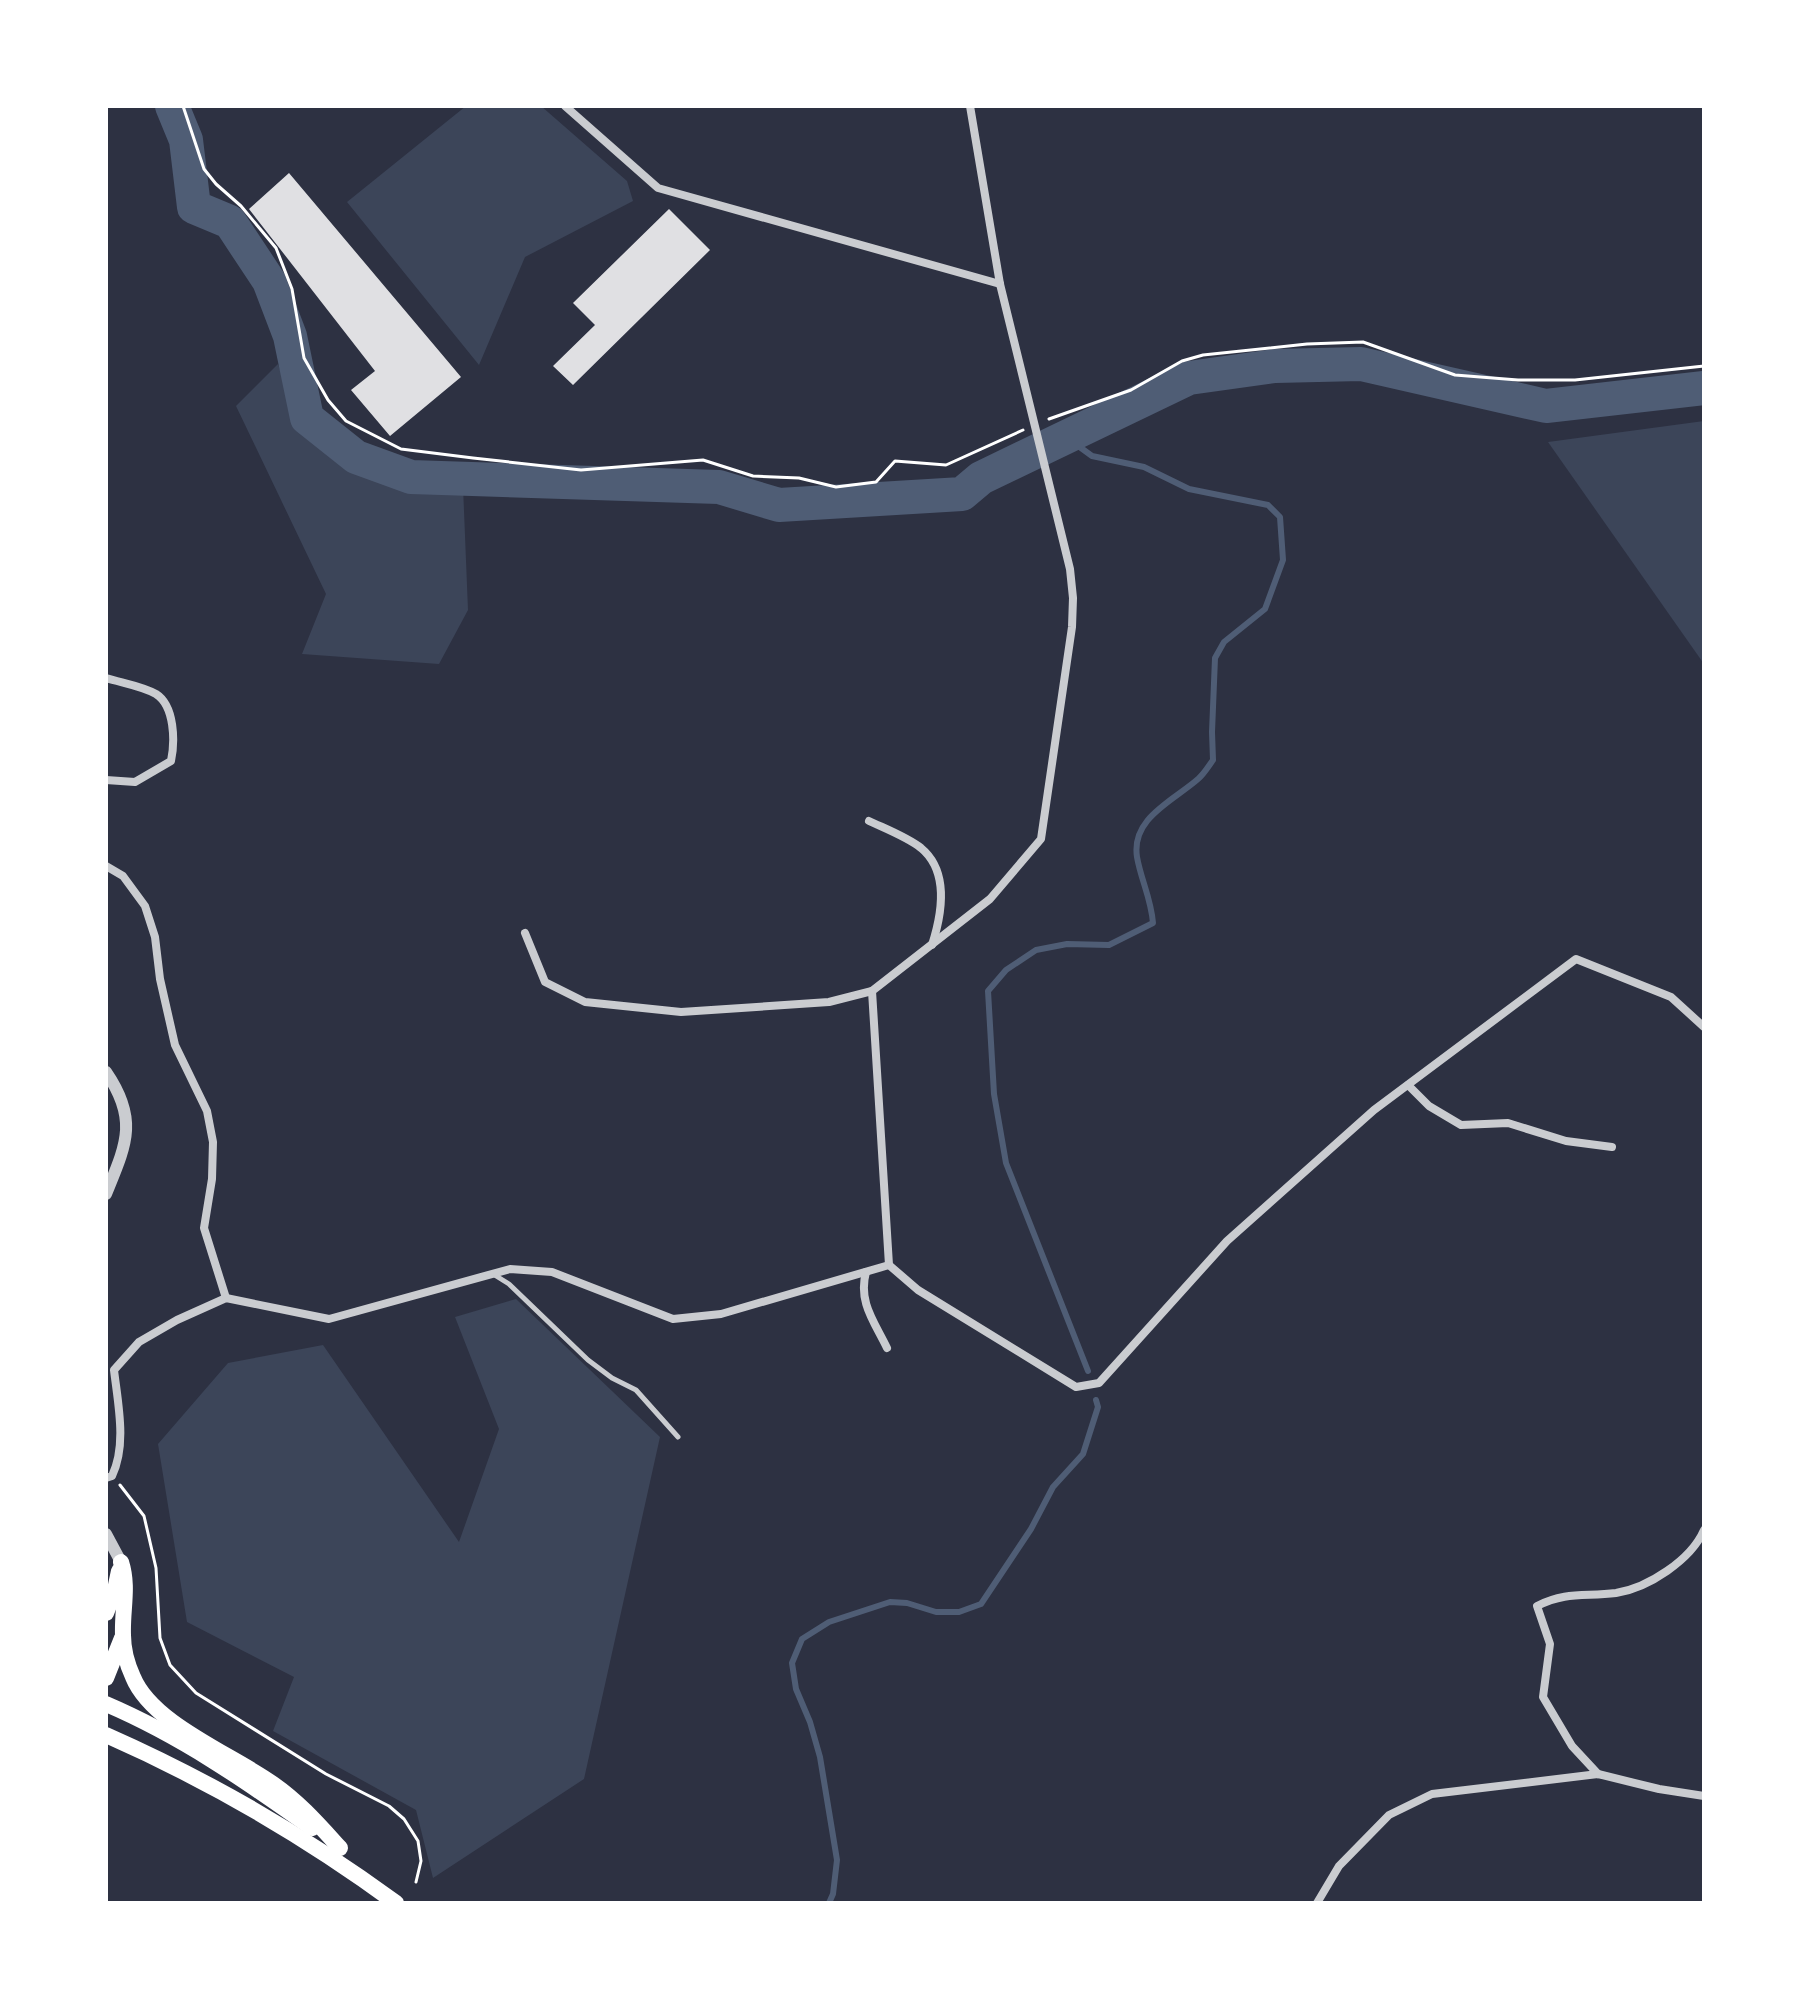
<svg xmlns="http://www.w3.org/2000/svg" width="1810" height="2009" font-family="'IBM Plex Sans',sans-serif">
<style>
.green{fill:#3c4559}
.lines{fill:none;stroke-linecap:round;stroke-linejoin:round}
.stream{stroke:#4f5d75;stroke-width:6}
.river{stroke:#4f5d75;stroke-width:34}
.building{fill:#e0e0e3}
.path{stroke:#fff;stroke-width:3}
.service{stroke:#caccd0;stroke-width:5}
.minor{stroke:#caccd0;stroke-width:8}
.tertiary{stroke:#caccd0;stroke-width:12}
.primary{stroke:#fff;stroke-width:16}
</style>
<rect width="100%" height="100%" fill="#2d3142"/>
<g class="green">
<path d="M466,106h75l86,75 6,20 -108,56 -46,108 -132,-163z"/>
<path d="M278,364l21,57 53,44 58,19 53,2 5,124 -29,54 -137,-10 24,-60 -90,-188z"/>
<path d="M1704,421v243l-156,-222z"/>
<path d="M516,1299l144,138 -76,342 -151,99 -17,-68 -143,-79 21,-54 -107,-55 -29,-178 70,-81 95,-18 136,197 40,-113 -44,-112z"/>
</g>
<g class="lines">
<g class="stream">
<path d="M1066,437l26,19 52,11 45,22 79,16 12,12 3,43 -18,49 -41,33 -9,16 -3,74 1,28c-5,7 -9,14 -15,19 -25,22 -67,39 -61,78 4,23 14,41 16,66l-44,22 -42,-1 -31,6 -30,20 -18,21 6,103 12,69 82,208"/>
<path d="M829,1903l4,-9 4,-34 -17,-103 -10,-35 -14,-33 -4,-26 10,-24 27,-17 61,-20 17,1 29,9h23l22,-8 50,-75 22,-42 30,-33 15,-47 -2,-7"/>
</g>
<path class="river" d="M172,106l14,34 8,67 36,15 39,59 21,55 17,82 49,39 55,20 308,10 60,18 183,-11 19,-16 208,-100 86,-12 86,-2 185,42 158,-18"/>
</g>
<g class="building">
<path d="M289,173l172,204 -71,59 -39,-46 24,-19 -126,-162z"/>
<path d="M669,209l41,41 -137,135 -20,-19 42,-41 -22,-22z"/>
</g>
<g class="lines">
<g class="path">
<path d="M183,106l21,63 12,15 25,22 35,42 16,41 12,69 24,42 18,21 55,28 72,9 108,12 122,-10 50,16 46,2 37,9 40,-5 19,-21 51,4 77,-35"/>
<path d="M1049,419l82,-29 51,-29 21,-6 104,-11 56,-2 92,33 63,5h57l129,-14"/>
<path d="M120,1485l24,31 12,52 4,70 10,27 26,28 130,81 63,32 15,13 14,22 3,20 -5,21"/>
</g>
<path class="service" d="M493,1274l16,10 79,76 24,18 24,12 42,47"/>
<g class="minor">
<path d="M565,106l93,82 342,96"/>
<path d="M970,106l30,178 70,285 3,29 -1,29 -31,212 -51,60 -118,92 17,274 29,25 158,97 23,-4 128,-142 147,-131 202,-151 95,38 33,30"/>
<path d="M106,678c16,5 36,8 50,16 19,12 19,48 15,67l-36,21 -29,-2"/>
<path d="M869,821c17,8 38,16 52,27 29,24 21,66 11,97"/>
<path d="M106,866l17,10 22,30 10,31 5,42 15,66 32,66 6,31 -1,37 -8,49 22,70"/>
<path d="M525,933l20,49 40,20 96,10 148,-10 43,-11"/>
<path d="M1408,1085l21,21 32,19 47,-2 58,18 46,6"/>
<path d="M866,1272c-8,30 8,49 21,76"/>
<path d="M106,1478l6,-2c15,-31 6,-72 2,-106l25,-28 38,-22 49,-22 103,21 181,-50 42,3 121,47 48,-5 168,-49"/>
<path d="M1598,1774l-26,-28 -29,-49 7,-53 -13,-38c30,-15 48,-9 79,-13 32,-5 75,-33 88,-63"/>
<path d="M1317,1903l22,-37 50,-51 43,-21 166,-20 61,15 45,7"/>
</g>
<g class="tertiary">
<path d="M106,1072c33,48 20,73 0,122"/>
<path d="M106,1534l15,28"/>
</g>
<g class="primary">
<path d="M121,1562c8,25 1,47 2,73 0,15 4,29 10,42 19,47 100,78 140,107 26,18 46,41 67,64"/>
<path d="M106,1613l9,-23 4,-19"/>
<path d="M106,1678l16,-40"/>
<path d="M106,1704c75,32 140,77 206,124"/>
<path d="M106,1735c102,45 200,102 290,168"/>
</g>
</g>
<rect width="1810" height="2009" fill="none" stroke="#ffffff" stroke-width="216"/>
</svg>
